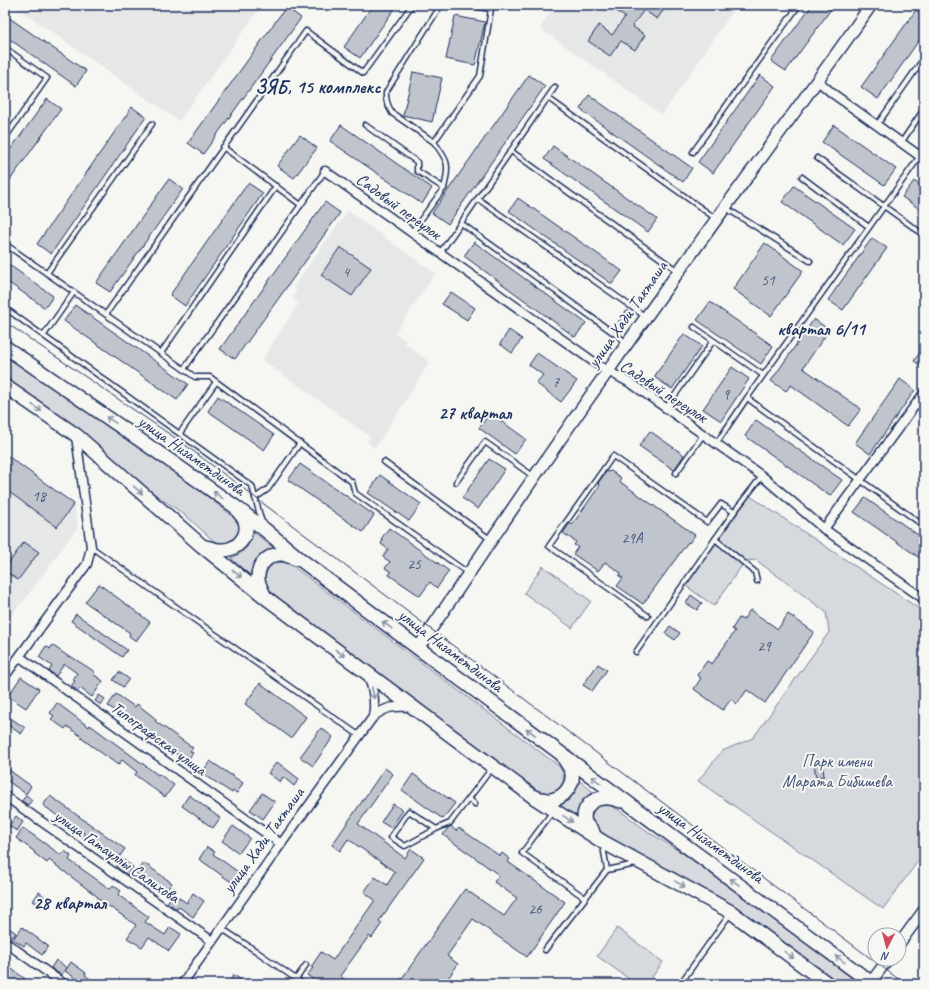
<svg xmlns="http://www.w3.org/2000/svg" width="929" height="989" font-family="Caveat,sans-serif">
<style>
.built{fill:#e6e7e7}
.green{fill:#d6d9dd;stroke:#78849e}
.building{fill:#c0c4cd;stroke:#1b2f5e}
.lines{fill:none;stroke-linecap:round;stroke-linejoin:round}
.service-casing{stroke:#1b2f5e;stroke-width:7}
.minor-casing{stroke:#1b2f5e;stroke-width:11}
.tertiary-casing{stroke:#1b2f5e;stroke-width:13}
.secondary-casing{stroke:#1b2f5e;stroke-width:14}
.primary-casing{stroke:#1b2f5e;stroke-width:16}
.service{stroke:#f6f6f2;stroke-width:4}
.minor{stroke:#f6f6f2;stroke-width:8}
.tertiary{stroke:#f6f6f2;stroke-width:10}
.secondary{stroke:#f6f6f2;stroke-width:11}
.primary{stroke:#f6f6f2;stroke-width:13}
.tram{stroke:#1b2f5e;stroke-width:1}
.oneway{stroke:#8892a8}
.labels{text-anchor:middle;stroke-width:4;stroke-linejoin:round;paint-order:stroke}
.number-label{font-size:15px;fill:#44547a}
.street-label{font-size:17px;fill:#1b2f5e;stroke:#f6f6f2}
.park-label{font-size:17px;fill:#405177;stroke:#f6f6f2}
.neighbourhood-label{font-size:18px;font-weight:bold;fill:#1b2f5e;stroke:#f6f6f2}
.quarter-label{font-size:19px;font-weight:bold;fill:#1b2f5e;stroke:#f6f6f2}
</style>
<rect width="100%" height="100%" fill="#f6f6f2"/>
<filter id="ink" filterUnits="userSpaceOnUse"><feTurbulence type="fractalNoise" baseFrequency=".025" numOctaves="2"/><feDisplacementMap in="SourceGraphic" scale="8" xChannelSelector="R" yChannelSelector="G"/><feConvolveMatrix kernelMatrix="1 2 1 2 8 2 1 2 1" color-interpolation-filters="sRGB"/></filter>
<g filter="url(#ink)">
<g class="built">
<path d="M13,5h249l-83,116z"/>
<path d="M555,5h182l-75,110 -122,-87z"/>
<path d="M348,211l84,60 4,1 -41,61 12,8 -2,3 25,18 -51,80 -5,6 -7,-7 4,-4 -109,-77 37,-57 -7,-5 5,-7 -4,-4z"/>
<path d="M5,454l69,50 4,23 -56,76 -1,-1 -16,23z"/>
</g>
<g class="green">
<path d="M5,355l185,128 49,38c1,11 -1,17 -11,24l-12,-2 -31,-28 -36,-25 -66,-58 -78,-54z"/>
<path d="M750,496l174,116v241l-41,56 -185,-128 24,-30 31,-13 76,-106 -3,-20 -70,-52 -11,1 -31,45 -28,-20z"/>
<path d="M252,531l24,19 -24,27 -21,-19c15,-6 19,-12 21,-27z"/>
<path d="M275,562l13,1 6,4 265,199c8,11 4,20 -5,29l-16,-1 -270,-203c-5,-14 -5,-19 7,-29z"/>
<path d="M543,566l48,35 -19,27 -48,-35z"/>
<path d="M576,778l20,16c-10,7 -19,12 -19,26l-21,-13c14,-7 18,-13 20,-29z"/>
<path d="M601,805l10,1 8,4 31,23 42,26 168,125h-21l-96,-71 -145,-80 -8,-9c1,-11 1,-13 11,-19z"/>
<path d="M617,928l46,34 -16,22h-11l-39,-28z"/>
</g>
<g class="building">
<path d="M373,5h24l-37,53 -16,-11z"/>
<path d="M607,5h60l-10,14 -13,-9 -12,16 13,9 -10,15 -14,-9 -11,15 -22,-15 11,-16 13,10 13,-18z"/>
<path d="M812,5h22l-48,66 -15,-10z"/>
<path d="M286,7l15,11 -98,136 -15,-11z"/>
<path d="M916,10l8,5v18l-46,66 -17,-12z"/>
<path d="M5,15l81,56 -10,15 -71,-50z"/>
<path d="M455,16l30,6 -10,43 -29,-6z"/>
<path d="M413,72l29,6 -10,44 -29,-7z"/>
<path d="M529,75l16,11 -97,138 -16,-11z"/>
<path d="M760,75l15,11 -62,87 -15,-11z"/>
<path d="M589,95l103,73 -9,14 -103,-73z"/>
<path d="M47,99l14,10 -56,78v-30z"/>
<path d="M132,107l14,10 -95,137 -14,-10z"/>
<path d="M341,125l91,63 -10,16 -92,-63z"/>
<path d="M834,125l62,44 -12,16 -62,-43z"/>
<path d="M300,135l17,13 -23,30 -17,-12z"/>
<path d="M553,146l104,73 -9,13 -104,-73z"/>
<path d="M169,179l14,10 -73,103 -14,-9z"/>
<path d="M914,181l10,7v24l-22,-15z"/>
<path d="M248,183l15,10 -78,113 -15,-11z"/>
<path d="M794,186l61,43 -12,16 -61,-43z"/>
<path d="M518,198l104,73 -10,13 -103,-73z"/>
<path d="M325,202l15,11 -105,146 -15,-10z"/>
<path d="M872,238l15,10 -44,62 -15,-10z"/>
<path d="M474,242l112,81 -11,14 -111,-81z"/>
<path d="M765,243l38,28 -32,45 -38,-27z"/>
<path d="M340,247l31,21 -19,28 -31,-21z"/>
<path d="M5,262l48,34 -8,12 -40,-28z"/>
<path d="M451,292l24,16 -8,12 -25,-16z"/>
<path d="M710,302l63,44 -12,18 -64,-44z"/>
<path d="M75,305l113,79 -11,16 -113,-79z"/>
<path d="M627,310l6,4 -9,12 -6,-4z"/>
<path d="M814,319l15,11 -26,38 58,41 -13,17 -57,-41 -5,6 -15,-10z"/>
<path d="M509,330l13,9 -10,14 -12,-9z"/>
<path d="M684,334l18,12 -30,43 -18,-12z"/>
<path d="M924,347v21l-10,-7z"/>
<path d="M537,353l40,28 -16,21 -25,-19 7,-8 -14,-10z"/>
<path d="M732,367l17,12 -28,42 -18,-12z"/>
<path d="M900,379l15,11 -45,64 -15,-11z"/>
<path d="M218,396l56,39 -10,15 -56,-39z"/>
<path d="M490,413l36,26 -11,15 -36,-26z"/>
<path d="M756,420l86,60 -12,16 -85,-60z"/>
<path d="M650,431l34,24 -10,15 -35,-24z"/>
<path d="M5,454l69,50 -17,23 -52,-38z"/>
<path d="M489,459l16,10 -27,40 -16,-11z"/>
<path d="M300,464l74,51 -11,17 -75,-52z"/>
<path d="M611,471l10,7 -2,3 76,54 -6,8 -1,-1 -45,62 -26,-18 6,-8 -4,-2 2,-3 -16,-11 -7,9 -25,-17 5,-7 -4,-2 2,-3 -13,-9 7,-10 2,2 28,-40 -2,-2 8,-11z"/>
<path d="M380,475l41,29 -12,17 -41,-28z"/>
<path d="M865,498l59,41v22l-70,-49z"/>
<path d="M389,528l60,43 -12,17 -7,-6 -10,14 -31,-21 2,-3 -6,-4 5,-6 -7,-5 5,-8 -7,-5 2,-4 -2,-1z"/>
<path d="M24,542l15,10 -21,28 -13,-9v-3z"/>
<path d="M99,584l51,38 -14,19 -7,-5 1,-3 -45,-31z"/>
<path d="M691,595l11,8 -5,7 -11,-7z"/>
<path d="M750,610l28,19 10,-15 26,18 -49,71 -18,-13 -10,14 -6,-5 -8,11 -29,-21 7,-11 -4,-3 10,-14 5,3 23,-33 -3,-2 7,-11 4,2z"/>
<path d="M76,614l51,36 -5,7 -51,-36z"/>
<path d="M670,626l10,7 -5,7 -10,-7z"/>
<path d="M52,645l17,12 1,-1 19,12 6,4 -2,2 10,7 -11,16 -12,-9 -2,3 -7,-5 4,-5 -2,-1 4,-7 -13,-9 -8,12 -7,-5 3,-5 -13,-9 7,-11 4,3z"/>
<path d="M598,664l9,6 -15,21 -9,-6z"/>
<path d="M119,672l10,7 -6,8 -10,-7z"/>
<path d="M21,677l18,12 -13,19 -18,-12z"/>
<path d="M260,683l46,34 -15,21 -46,-34z"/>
<path d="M116,694l19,13 2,-3 19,15 -1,2 38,27 -3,3 3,2 -5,6 -3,-2 -1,2 -24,-16 1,-2 -14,-10 -39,-25z"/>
<path d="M99,695l6,4 -4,6 -6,-4z"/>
<path d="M57,703l32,24 1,-2 68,50 1,-1 15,11 -9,12 -30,-22 2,-3 -15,-12 -4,5 -37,-27 1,-1 -15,-11 -2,3 -14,-10 3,-3 -4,-3z"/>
<path d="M5,714l20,14 -4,6 -16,-11z"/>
<path d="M321,728l12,9 -20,29 -13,-9z"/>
<path d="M210,761l33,22 -6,10 -4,-2 -1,2 -30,-20z"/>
<path d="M277,762l22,17 -5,7 -11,-9 -3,5 -12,-9z"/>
<path d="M822,763l2,13 -8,1 -2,-13z"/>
<path d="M385,768l8,6 -35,50 47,34 6,-9 13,9 -45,63 3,2 -10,15 -3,-2 -29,40 11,8h-31l-13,-9 6,-7 -2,-1 10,-15 12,8 42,-60 -11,-8 11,-15 12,8 8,-13 -47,-33 -8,12 -8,-6z"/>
<path d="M9,770l22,16 -5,8 -21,-15v-3z"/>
<path d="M413,774l42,29 -12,16 -41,-29z"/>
<path d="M262,793l13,9 -12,17 -13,-9z"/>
<path d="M26,795l6,5 -4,5 -6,-4z"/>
<path d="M189,795l31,23 -7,10 -31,-22z"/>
<path d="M50,796l75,53 -8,11 -35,-23 2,-4 -14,-11 -2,2 -25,-19z"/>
<path d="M393,804l10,6 -12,18 -10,-6z"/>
<path d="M16,816l7,6 -6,9 -8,-5z"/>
<path d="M233,826l17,12 -11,15 -17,-12z"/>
<path d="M451,826l5,5 3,-3 41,28 2,-3 8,6 -2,3 57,40 -38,55 -54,-38 -26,37 11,8 -14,20h-46l67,-95 39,27 13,-18 -23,-16 5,-7 -56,-40 5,-7z"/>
<path d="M23,828l38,27 4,-4 6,5 -2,4 41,29 3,-4 8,6 -3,4 31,22 -4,5 20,13 5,-8 11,7 -12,17 -20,-14 -7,10 -15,-9 9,-13 -39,-27 1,-1 -49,-37 -2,3 -13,-10 1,-1 -19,-14z"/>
<path d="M207,847l8,5 -2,2 28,20 -7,10 -35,-25z"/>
<path d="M122,859l11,8 -6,8 -11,-8z"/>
<path d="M144,863l28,20 -7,10 -29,-20z"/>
<path d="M39,892l6,5 -6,8 -6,-4z"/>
<path d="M193,893l11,8 -11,16 -14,-10 -2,2 -10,-6 6,-9 14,9z"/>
<path d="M5,925l11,8 -5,7 -6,-4z"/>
<path d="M22,927l26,19 -6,9 -16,-12 -2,3 -11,-7z"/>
<path d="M56,960l11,8 -6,7 -10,-7z"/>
<path d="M71,962l15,11 -1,2 12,9h-13l-19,-13z"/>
<path d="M5,964l27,20h-18l-9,-7z"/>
<path d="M234,975l13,9h-19z"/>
</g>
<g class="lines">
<g class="service-casing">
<g id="service">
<path d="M464,5l27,4"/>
<path d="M5,48l42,30 -42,60"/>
<path d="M548,98l167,120"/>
<path d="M365,125l52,37v9l27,17 -33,45"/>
<path d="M877,125l47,-67"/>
<path d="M434,142l-42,-29c-4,-7 -7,-13 -6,-21l55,-87"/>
<path d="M901,143l23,-34"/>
<path d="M223,147l78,58"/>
<path d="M511,151l167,120"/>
<path d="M693,152l106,-147"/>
<path d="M817,158l107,77"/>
<path d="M802,177l67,50"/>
<path d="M444,188c6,-24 4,-27 -10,-46l46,-66 11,-67 3,-4"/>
<path d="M478,199l168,118"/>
<path d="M726,208l84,53"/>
<path d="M461,223l165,119"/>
<path d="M5,244l190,133h15l142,105 3,11 113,80"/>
<path d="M440,253l115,-166"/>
<path d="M47,273l105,-149"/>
<path d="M5,308l247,178 10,37"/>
<path d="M106,314l200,-283 57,42 49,-68"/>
<path d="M694,327l69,48"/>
<path d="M44,335l30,-43"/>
<path d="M161,353l115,-167"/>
<path d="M184,369l141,-198"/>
<path d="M747,398l177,128"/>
<path d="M5,402l6,-9"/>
<path d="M666,408l47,-67"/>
<path d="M180,433l36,-51"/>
<path d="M716,444l31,-46 173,-242"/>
<path d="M384,462l106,77"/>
<path d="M676,473l27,-38"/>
<path d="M456,482l29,-40 48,34"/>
<path d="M255,498l13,-9 32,-46"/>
<path d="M715,539l40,33 2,9"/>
<path d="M91,547l269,189"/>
<path d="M648,616l-99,-70 64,-90 94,66 14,-18 13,8"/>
<path d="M636,652l98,-140 28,-36"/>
<path d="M469,799l6,5"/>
<path d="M553,811l-31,42 63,45"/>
<path d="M436,829l-31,17 -14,-9 18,-26 27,18 14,-6 42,-55"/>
<path d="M607,870l29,-6"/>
<path d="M221,928l35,23 47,33"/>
<path d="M545,950l62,-80 -4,-24"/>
<path d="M296,979l10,-14"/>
<path d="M680,984l50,-70"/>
</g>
</g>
<g class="minor-casing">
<g id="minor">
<path d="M818,81l14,12 92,66"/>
<path d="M325,171l276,196 31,17 130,92 62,53 100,70"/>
<path d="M824,529l100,-136"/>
<path d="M20,657l261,187"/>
<path d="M5,676l82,-112 4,-17 -15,-111"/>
<path d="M368,676c6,14 8,26 5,41"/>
<path d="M5,796l207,145"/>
<path d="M5,942l59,42"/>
<path d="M182,984l99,-140 92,-127c14,-11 21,-11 38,-10"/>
</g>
</g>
<g class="tertiary-casing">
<g id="tertiary">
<path d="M899,944l25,-34"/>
<path d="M871,982l17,-23"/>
</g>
</g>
<g class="secondary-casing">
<path id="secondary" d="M418,648c63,-92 125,-186 190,-277 86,-124 177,-243 263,-366"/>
</g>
<g class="primary-casing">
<g id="primary">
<path d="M5,347l164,113 68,48 27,21 37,31 117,88 455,336"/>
<path d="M5,386l71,49 126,111 63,51 270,201 68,44 128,70 97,72"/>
<path d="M206,547c5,1 10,3 15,3 15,1 29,-13 24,-29 -1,-3 -5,-7 -7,-10"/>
<path d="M264,595c-2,-5 -7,-13 -6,-18 0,-13 11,-23 24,-23 5,1 11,4 15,5"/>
<path d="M537,798c4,1 9,2 13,2 14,-1 26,-17 21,-30 -2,-4 -5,-8 -7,-12"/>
<path d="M593,832c-2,-3 -6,-6 -8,-9 -4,-15 7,-25 20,-25 5,-1 11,2 16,3"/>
</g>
</g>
<use href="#service" class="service"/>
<use href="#minor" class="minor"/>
<use href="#tertiary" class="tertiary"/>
<use href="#secondary" class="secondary"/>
<use href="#primary" class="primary"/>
<path class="tram" d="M5,322l176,120 724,542"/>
</g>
<defs><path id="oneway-shaft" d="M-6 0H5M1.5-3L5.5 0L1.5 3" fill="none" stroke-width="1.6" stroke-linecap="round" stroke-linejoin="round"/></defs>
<g class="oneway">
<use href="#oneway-shaft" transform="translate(37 408) rotate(35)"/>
<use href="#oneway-shaft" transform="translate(111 420) rotate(-146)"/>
<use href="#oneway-shaft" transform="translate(138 490) rotate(41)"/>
<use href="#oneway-shaft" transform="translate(218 495) rotate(-144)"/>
<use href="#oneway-shaft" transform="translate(237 574) rotate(39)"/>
<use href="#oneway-shaft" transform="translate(387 625) rotate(-143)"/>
<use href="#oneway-shaft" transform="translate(340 653) rotate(37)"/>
<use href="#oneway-shaft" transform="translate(373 693) rotate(80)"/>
<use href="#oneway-shaft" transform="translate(531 732) rotate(-143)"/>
<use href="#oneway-shaft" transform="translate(596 780) rotate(-144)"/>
<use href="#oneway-shaft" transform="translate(568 819) rotate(34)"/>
<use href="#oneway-shaft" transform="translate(735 882) rotate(-144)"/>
<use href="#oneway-shaft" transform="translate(680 884) rotate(29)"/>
<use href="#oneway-shaft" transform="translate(789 955) rotate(37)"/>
<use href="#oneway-shaft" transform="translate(840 959) rotate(-144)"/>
</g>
</g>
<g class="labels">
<g class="number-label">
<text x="346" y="277">4</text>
<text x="768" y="285">51</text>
<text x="556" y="387">7</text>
<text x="726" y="399">9</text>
<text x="39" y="501">18</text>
<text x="632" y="543">29А</text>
<text x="414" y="569">25</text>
<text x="764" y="651">29</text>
<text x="535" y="914">26</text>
</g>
<g class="street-label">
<text transform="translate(399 206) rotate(36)" y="6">Садовый переулок</text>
<text transform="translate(627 314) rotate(-55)" y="6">улица Хади Такташа</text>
<text transform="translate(664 391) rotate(33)" y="6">Садовый переулок</text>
<text transform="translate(192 455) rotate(35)" y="6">улица Низаметдинова</text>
<text transform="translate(451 650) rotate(37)" y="6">улица Низаметдинова</text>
<text transform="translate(159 738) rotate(36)" y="6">Типографская улица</text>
<text transform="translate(263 840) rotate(-54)" y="6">улица Хади Такташа</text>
<text transform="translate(711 842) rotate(36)" y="6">улица Низаметдинова</text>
<text transform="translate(117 856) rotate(35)" y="6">улица Гатауллы Салихова</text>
</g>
<g class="park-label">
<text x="837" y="767">Парк имени<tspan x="837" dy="20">Марата Бибишева</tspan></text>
</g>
<g class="neighbourhood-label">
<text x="821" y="335">квартал 6/11</text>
<text x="475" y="419">27 квартал</text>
<text x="70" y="909">28 квартал</text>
</g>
<g class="quarter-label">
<text x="318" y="93">ЗЯБ, 15 комплекс</text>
</g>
</g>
<rect width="929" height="989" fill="none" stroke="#f6f6f2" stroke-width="20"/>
<rect x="10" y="10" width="909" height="969" fill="none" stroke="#1b2f5e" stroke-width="1.5" filter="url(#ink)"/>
<g transform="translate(887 947) rotate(186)"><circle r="19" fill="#f6f6f2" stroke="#9ea6b7"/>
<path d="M0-3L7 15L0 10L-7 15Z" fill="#d1495b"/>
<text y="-6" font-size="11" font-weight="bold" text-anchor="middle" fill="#1b2f5e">N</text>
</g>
</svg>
